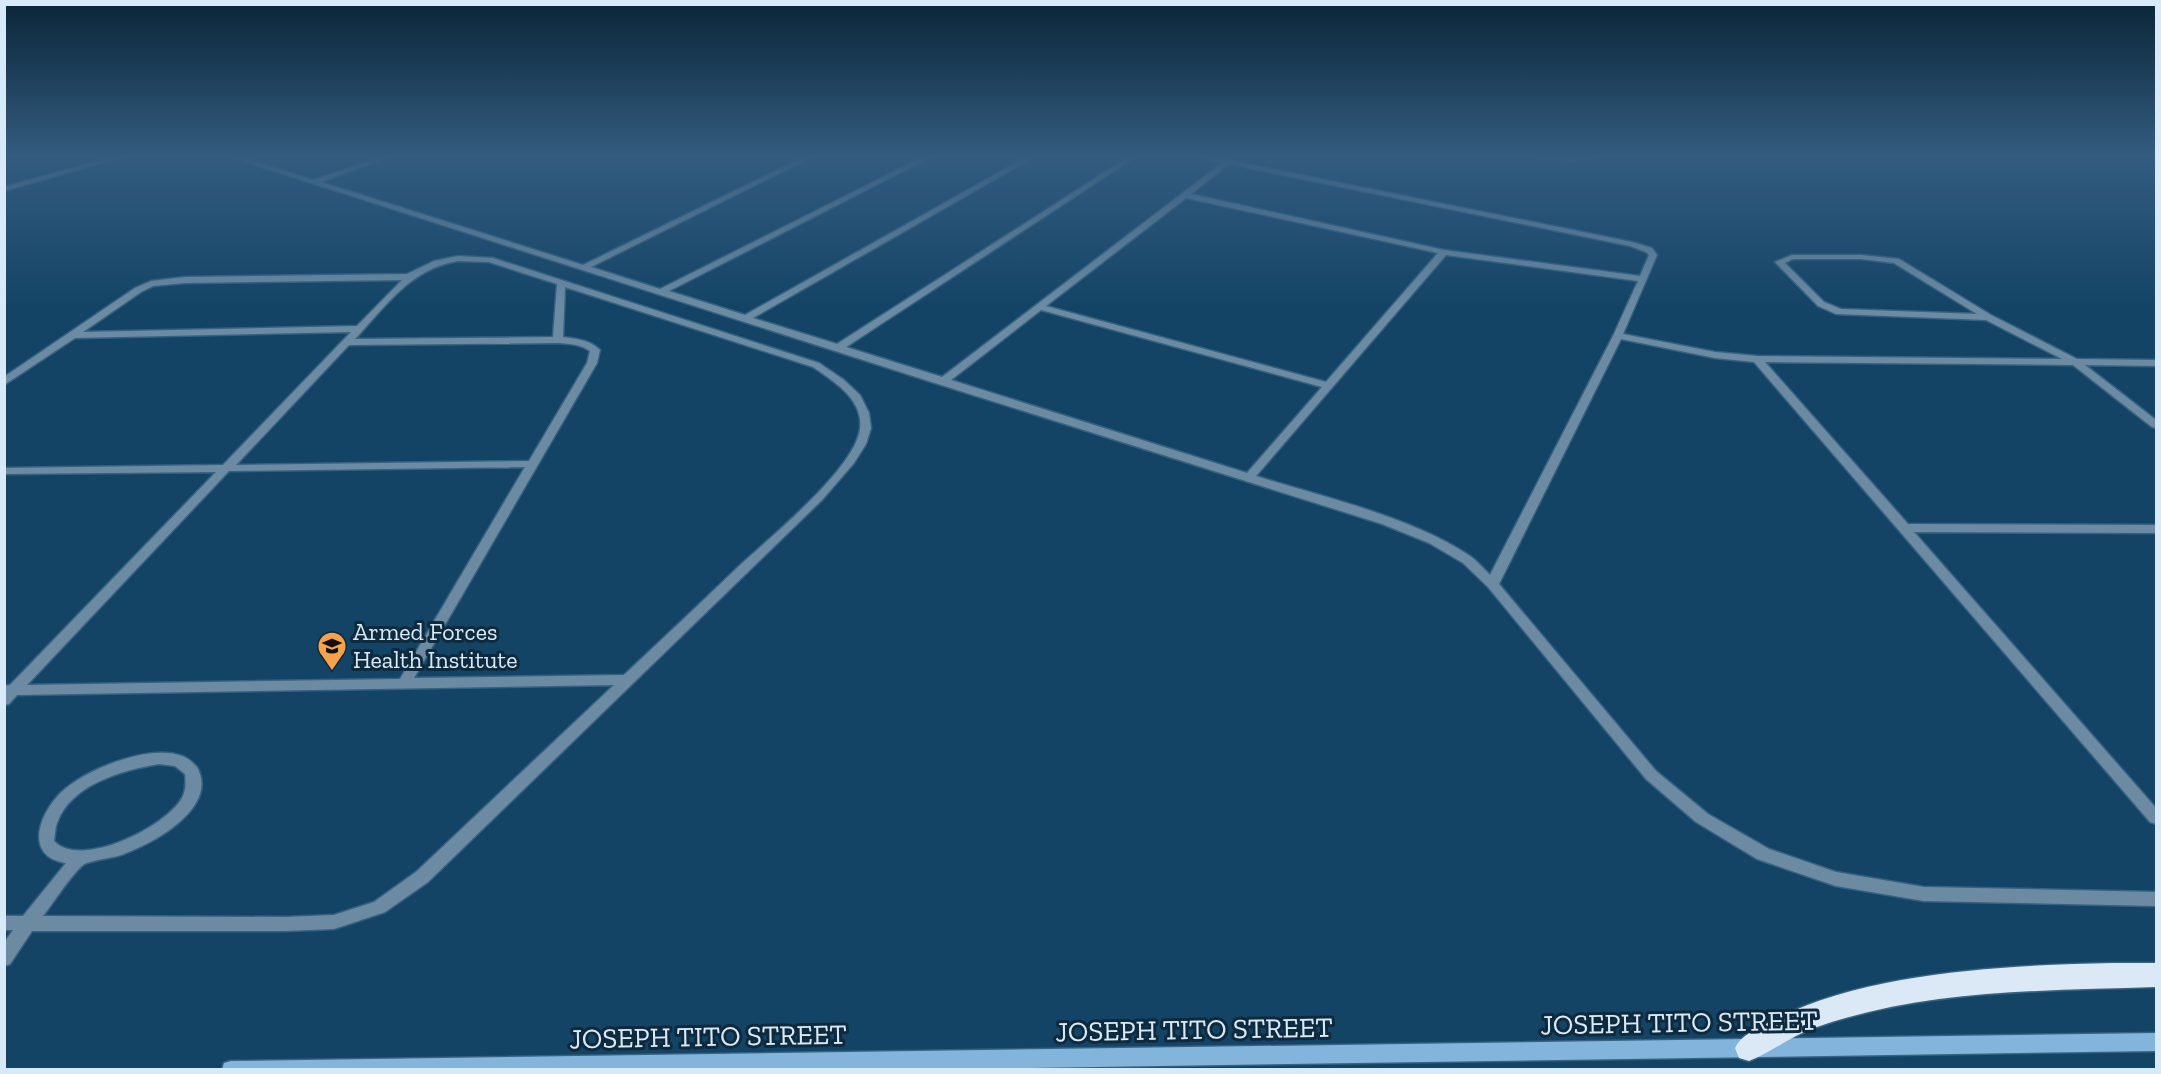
<svg xmlns="http://www.w3.org/2000/svg" width="2161" height="1074" font-family="'Zilla Slab',serif">
<style>
.lines{fill:none;stroke-linecap:round;stroke-linejoin:round}
.lane-casing{stroke:#366280;stroke-width:3}
.street-casing{stroke:#366280;stroke-width:3}
.secondary-casing{stroke:#366280;stroke-width:3}
.highway-casing{stroke:#366280;stroke-width:3}
.lane{fill:#6c8ba3;fill-rule:evenodd}
.street{fill:#6c8ba3;fill-rule:evenodd}
.secondary{fill:#83b4db;fill-rule:evenodd}
.highway{fill:#dae9f5;fill-rule:evenodd}
.labels{text-anchor:middle;stroke-width:6;stroke-linejoin:round;paint-order:stroke}
.poi-label{font-size:24px;fill:#d7eaf9;stroke:#0f293d;text-anchor:start}
.near-street-label{font-size:28px;fill:#d7eaf9;stroke:#0f293d}
</style>
<rect width="100%" height="100%" fill="#134466"/>
<g class="lines">
<g class="lane-casing">
<g id="lane">
<path d="M227,156h10l76,24 71,-24h9l-72,26 262,83 223,-109h8l-223,111 69,22 265,-133h8l-264,135 76,24 283,-159h8l-283,162 84,26 293,-188h7l-291,191 96,30 280,-214 -26,-7h12l424,86 20,6 5,7 -34,79 92,18 42,4 305,3 -76,-39 -150,-6 -18,-8 -43,-44 17,-7h69l38,4 92,56 86,44 79,1v6l-71,-1 71,55v8l-4,-1 -79,-62 -308,-3 143,162 248,1v8l-242,-1 242,276v16l-6,-2 -396,-460 -39,-4 -94,-19 -122,245 157,187 52,43 61,35 67,23 88,15 232,5v14l-232,-5 -88,-15 -79,-27 -61,-37 -50,-43 -158,-192 -25,-24 -34,-20 -47,-19 -444,-140zM1229,164l401,82 16,6 3,3 -9,21 -196,-26 -253,-56zM1186,198l252,55 -112,129 -280,-76zM1446,255l192,26 -25,55 -123,239c-6,-6 -13,-14 -20,-19 -58,-39 -147,-59 -214,-80zM1793,259h68l33,4 83,51 -136,-5 -17,-7 -39,-39zM1041,310l281,77 -75,86 -296,-93z"/>
<path d="M1532,156l40,2 29,-2 -29,6 -36,-4z"/>
<path d="M458,256l35,2 326,105 25,17 16,15 9,18 2,15 -5,16 -12,19 -32,37 -394,382 -43,30 -51,17 -48,2h-254l-22,33 -6,2v-23l9,-13h-9v-14h19l43,-53c-45,-7 -25,-54 -1,-74 25,-21 85,-45 117,-33 6,2 11,7 15,11 23,42 -48,79 -79,89 -8,2 -30,5 -35,9 -12,10 -29,37 -40,51l243,1 48,-2 40,-13 42,-30 198,-187 -597,10 -8,9 -5,1v-19l6,-1 206,-213 -212,2v-6l219,-3 128,-133 -276,6 -71,47v-8l131,-89 16,-7 34,-4 222,-3 27,-13zM458,261l31,1 68,22 -4,53 -198,2c30,-32 56,-71 103,-78zM402,280l-45,46 -274,6 58,-40 12,-6 32,-3zM565,287l248,80c20,14 51,32 47,62 -5,40 -92,110 -123,139 -37,36 -75,71 -113,107l-210,3 183,-315 3,-13c-10,-10 -23,-11 -37,-13zM558,343c12,1 22,1 32,8l-3,12 -58,98 -293,4 113,-120zM525,467l-125,212 -373,6 202,-214zM159,764l16,2 10,8c1,8 1,14 -2,22 -14,30 -103,74 -129,45 1,-6 1,-13 3,-18 14,-39 66,-53 102,-59z"/>
</g>
</g>
<g class="street-casing">
<path id="street" d="M115,156h11l-122,35v-4z"/>
</g>
<g class="secondary-casing">
<path id="secondary" d="M2156,1033v18l-1264,19h-670l2,-7 7,-2z"/>
</g>
<g class="highway-casing">
<path id="highway" d="M2113,963h43v24c-114,4 -232,2 -342,41 -23,8 -42,24 -65,33l-10,-3 -4,-10c6,-13 19,-17 31,-24 93,-52 242,-59 347,-61z"/>
</g>
<use href="#lane" class="lane"/>
<use href="#street" class="street"/>
<use href="#secondary" class="secondary"/>
<use href="#highway" class="highway"/>
</g>
<linearGradient id="sky" x2="0" y2="1"><stop stop-color="#0a2538"/><stop offset="0.51" stop-color="#335c7f"/><stop offset="1" stop-color="#335c7f" stop-opacity="0"/></linearGradient>
<rect width="2161" height="306" fill="url(#sky)"/>
<defs>
<g id="university-pin" transform="scale(1.5)"><path d="M0 17L-7.5 6A9.5 9.5 0 1 1 7.5 6Z" fill="#f7a149" stroke="#0f293d"/><path d="M0-5L7-2L0 1L-7-2ZM-4 1L0 2.5L4 1V4Q0 6-4 4Z" fill="#111"/></g>
</defs>
<g fill-rule="evenodd">
<use href="#university-pin" x="332" y="646"/>
</g>
<g class="labels">
<g class="poi-label">
<text x="353" y="640">Armed Forces<tspan x="353" dy="28">Health Institute</tspan></text>
</g>
<g class="near-street-label">
<text transform="translate(1679 1022) rotate(-1)" y="10">JOSEPH TITO STREET</text>
<text transform="translate(1194 1029) rotate(-1)" y="10">JOSEPH TITO STREET</text>
<text transform="translate(708 1036) rotate(-1)" y="10">JOSEPH TITO STREET</text>
</g>
</g>
<rect width="2161" height="1074" fill="none" stroke="#d7eaf9" stroke-width="12"/>
</svg>
